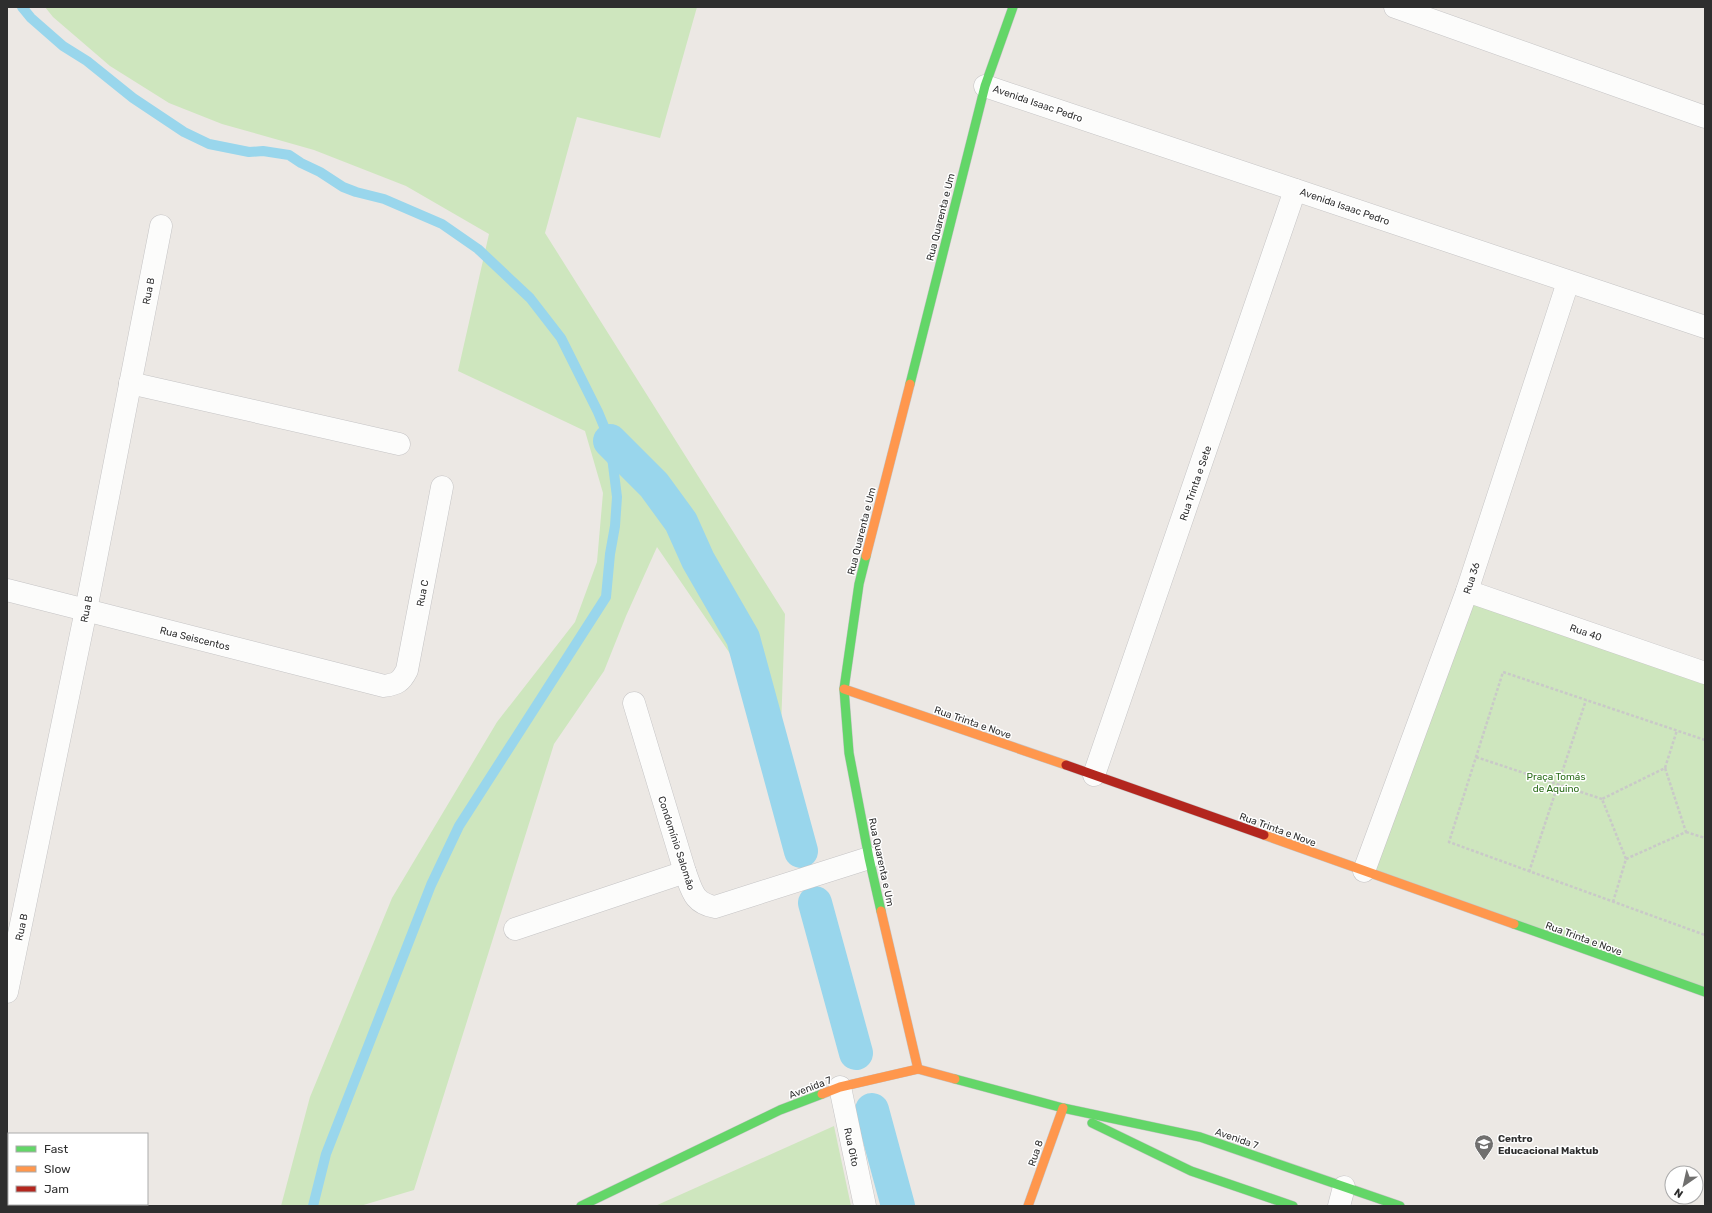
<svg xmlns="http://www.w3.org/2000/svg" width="1712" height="1213" font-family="Rubik,sans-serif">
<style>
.green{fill:#cee6be}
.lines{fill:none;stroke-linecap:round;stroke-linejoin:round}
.stream{stroke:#99d6ec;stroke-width:10}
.canal{stroke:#99d6ec;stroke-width:34}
.street-casing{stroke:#c5c4c5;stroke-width:23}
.fast-casing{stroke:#c5c4c5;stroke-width:10}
.slow-casing{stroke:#c5c4c5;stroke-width:10}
.jam-casing{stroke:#c5c4c5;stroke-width:10}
.path{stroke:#c9c9c8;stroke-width:2.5;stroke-dasharray:3 2;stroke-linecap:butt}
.street{stroke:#fcfcfb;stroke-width:22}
.fast{stroke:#63d668;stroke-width:9}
.slow{stroke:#ff974d;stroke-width:9}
.jam{stroke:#b3261e;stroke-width:9}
.labels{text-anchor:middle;stroke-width:3;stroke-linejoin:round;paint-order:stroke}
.street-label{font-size:10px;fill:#2e2e2e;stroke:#fff}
.park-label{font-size:10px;fill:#2c6e1b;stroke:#fff}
.poi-label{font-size:10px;font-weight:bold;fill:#2e2e2e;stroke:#fff;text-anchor:start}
</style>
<rect width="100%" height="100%" fill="#ece8e4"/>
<g class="green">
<path d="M45,7h652l-37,131 -83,-21 -32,116 240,381 -4,114 -124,-181 -31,69 -22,55 -50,73 -140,446 -54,16h-79l29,-109 82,-199 105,-176 78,-100 22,-60 6,-69 -18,-62 -127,-60 31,-137 -83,-48 -92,-36 -92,-26 -53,-21 -59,-37 -57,-49z"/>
<path d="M1467,591l238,82v319l-341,-121z"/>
<path d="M834,1126l17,80h-196z"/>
</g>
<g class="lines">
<path class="stream" d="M22,7l9,11 32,28 24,15 46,37 51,34 25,12 40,8 14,-1 26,4 12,8 19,9 23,15 13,5 28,7 58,25 36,25 52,49 31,40 37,74 12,29 7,56 -2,29 -5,28 -4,43 -147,229 -28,59 -105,269 -13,52"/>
<g class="canal">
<path d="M610,441l44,44 27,37 17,38 45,78 58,213"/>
<path d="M815,903l41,150"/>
<path d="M872,1110l26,96"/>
</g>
<g class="street-casing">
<g id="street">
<path d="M1395,7l310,110"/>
<path d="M985,86l720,241"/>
<path d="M130,383l269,61"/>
<path d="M7,590l377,96c13,-2 17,-4 23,-16l35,-183"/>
<path d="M1467,591l238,82"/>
<path d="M634,703l51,169c7,18 8,31 30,35l154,-49"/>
<path d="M1094,775l201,-585"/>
<path d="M1364,871l103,-280 101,-309"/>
<path d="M515,929l170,-57"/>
<path d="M7,992l79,-382 75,-384"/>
<path d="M840,1087l25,119"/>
<path d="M1339,1206l5,-19"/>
</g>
</g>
<g class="fast-casing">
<g id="fast">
<path d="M910,384l75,-298 28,-79"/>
<path d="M866,556l-7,28 -15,105 5,64 20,105 12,53"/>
<path d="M1514,924l191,68"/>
<path d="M955,1079l108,29 137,29 200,69"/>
<path d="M1092,1123l99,48 102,35"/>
<path d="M581,1206l199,-96 42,-16"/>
</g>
</g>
<g class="slow-casing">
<g id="slow">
<path d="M866,556l44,-172"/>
<path d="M844,689l222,76"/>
<path d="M1264,835l250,89"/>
<path d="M881,911l37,158"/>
<path d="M822,1094l18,-7 78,-18 37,10"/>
<path d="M1028,1206l35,-98"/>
</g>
</g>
<g class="jam-casing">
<path id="jam" d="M1066,765l198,70"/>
</g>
<g class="path">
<path d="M1705,740l-202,-68 -54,170 256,93"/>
<path d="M1476,757l126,42"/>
<path d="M1665,768l12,-38"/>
<path d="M1686,832l19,6"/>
<path d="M1529,872l57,-172"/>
<path d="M1613,902l13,-43 -24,-60 63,-31 21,64 -60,27"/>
</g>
<use href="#street" class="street"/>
<use href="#fast" class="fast"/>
<use href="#slow" class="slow"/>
<use href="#jam" class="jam"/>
</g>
<defs>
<g id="school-pin" transform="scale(1)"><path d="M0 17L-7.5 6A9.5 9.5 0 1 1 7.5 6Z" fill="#706f6e" stroke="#fff"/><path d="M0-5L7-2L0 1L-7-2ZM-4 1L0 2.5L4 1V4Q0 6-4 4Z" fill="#fff"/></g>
</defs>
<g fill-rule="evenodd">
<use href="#school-pin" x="1484" y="1144"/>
</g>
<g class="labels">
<g class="street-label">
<text transform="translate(1038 103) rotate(19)" y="4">Avenida Isaac Pedro</text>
<text transform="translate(1345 206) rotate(19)" y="4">Avenida Isaac Pedro</text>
<text transform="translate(940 217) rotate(-76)" y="4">Rua Quarenta e Um</text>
<text transform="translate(148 291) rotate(-79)" y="4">Rua B</text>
<text transform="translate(1195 483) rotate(-71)" y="4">Rua Trinta e Sete</text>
<text transform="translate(861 531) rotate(-76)" y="4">Rua Quarenta e Um</text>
<text transform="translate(1471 578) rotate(-72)" y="4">Rua 36</text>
<text transform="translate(422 593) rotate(-79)" y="4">Rua C</text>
<text transform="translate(86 609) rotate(-79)" y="4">Rua B</text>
<text transform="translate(1586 632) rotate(19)" y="4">Rua 40</text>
<text transform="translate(195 638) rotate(14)" y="4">Rua Seiscentos</text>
<text transform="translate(973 722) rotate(19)" y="4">Rua Trinta e Nove</text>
<text transform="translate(1278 829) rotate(20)" y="4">Rua Trinta e Nove</text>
<text transform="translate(677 843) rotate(72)" y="4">Condomínio Salomão</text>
<text transform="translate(882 862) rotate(78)" y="4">Rua Quarenta e Um</text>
<text transform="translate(21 927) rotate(-78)" y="4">Rua B</text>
<text transform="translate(1584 938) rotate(20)" y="4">Rua Trinta e Nove</text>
<text transform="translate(810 1087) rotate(-21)" y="4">Avenida 7</text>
<text transform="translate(1237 1138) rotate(19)" y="4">Avenida 7</text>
<text transform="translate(852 1147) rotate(78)" y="4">Rua Oito</text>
<text transform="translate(1035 1153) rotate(-71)" y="4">Rua 8</text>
</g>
<g class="park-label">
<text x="1556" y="780">Praça Tomás<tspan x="1556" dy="12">de Aquino</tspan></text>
</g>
<g class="poi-label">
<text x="1498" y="1142">Centro<tspan x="1498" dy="12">Educacional Maktub</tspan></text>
</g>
</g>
<rect width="1712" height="1213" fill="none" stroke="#2e2e2e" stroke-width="16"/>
<rect x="8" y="1133" width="140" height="72" fill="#ffffff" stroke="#ababab"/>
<rect x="16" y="1146" width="20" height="6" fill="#63d668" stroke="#ababab"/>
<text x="44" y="1153" font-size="12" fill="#2e2e2e">Fast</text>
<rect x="16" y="1166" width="20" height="6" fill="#ff974d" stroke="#ababab"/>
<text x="44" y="1173" font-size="12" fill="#2e2e2e">Slow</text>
<rect x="16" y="1186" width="20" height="6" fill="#b3261e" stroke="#ababab"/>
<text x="44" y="1193" font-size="12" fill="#2e2e2e">Jam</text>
<g transform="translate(1684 1185) rotate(214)"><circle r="19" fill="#ffffff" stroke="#ababab"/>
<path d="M0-3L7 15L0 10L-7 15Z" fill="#706f6e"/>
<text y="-6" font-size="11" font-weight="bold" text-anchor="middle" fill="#2e2e2e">N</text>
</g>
</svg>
